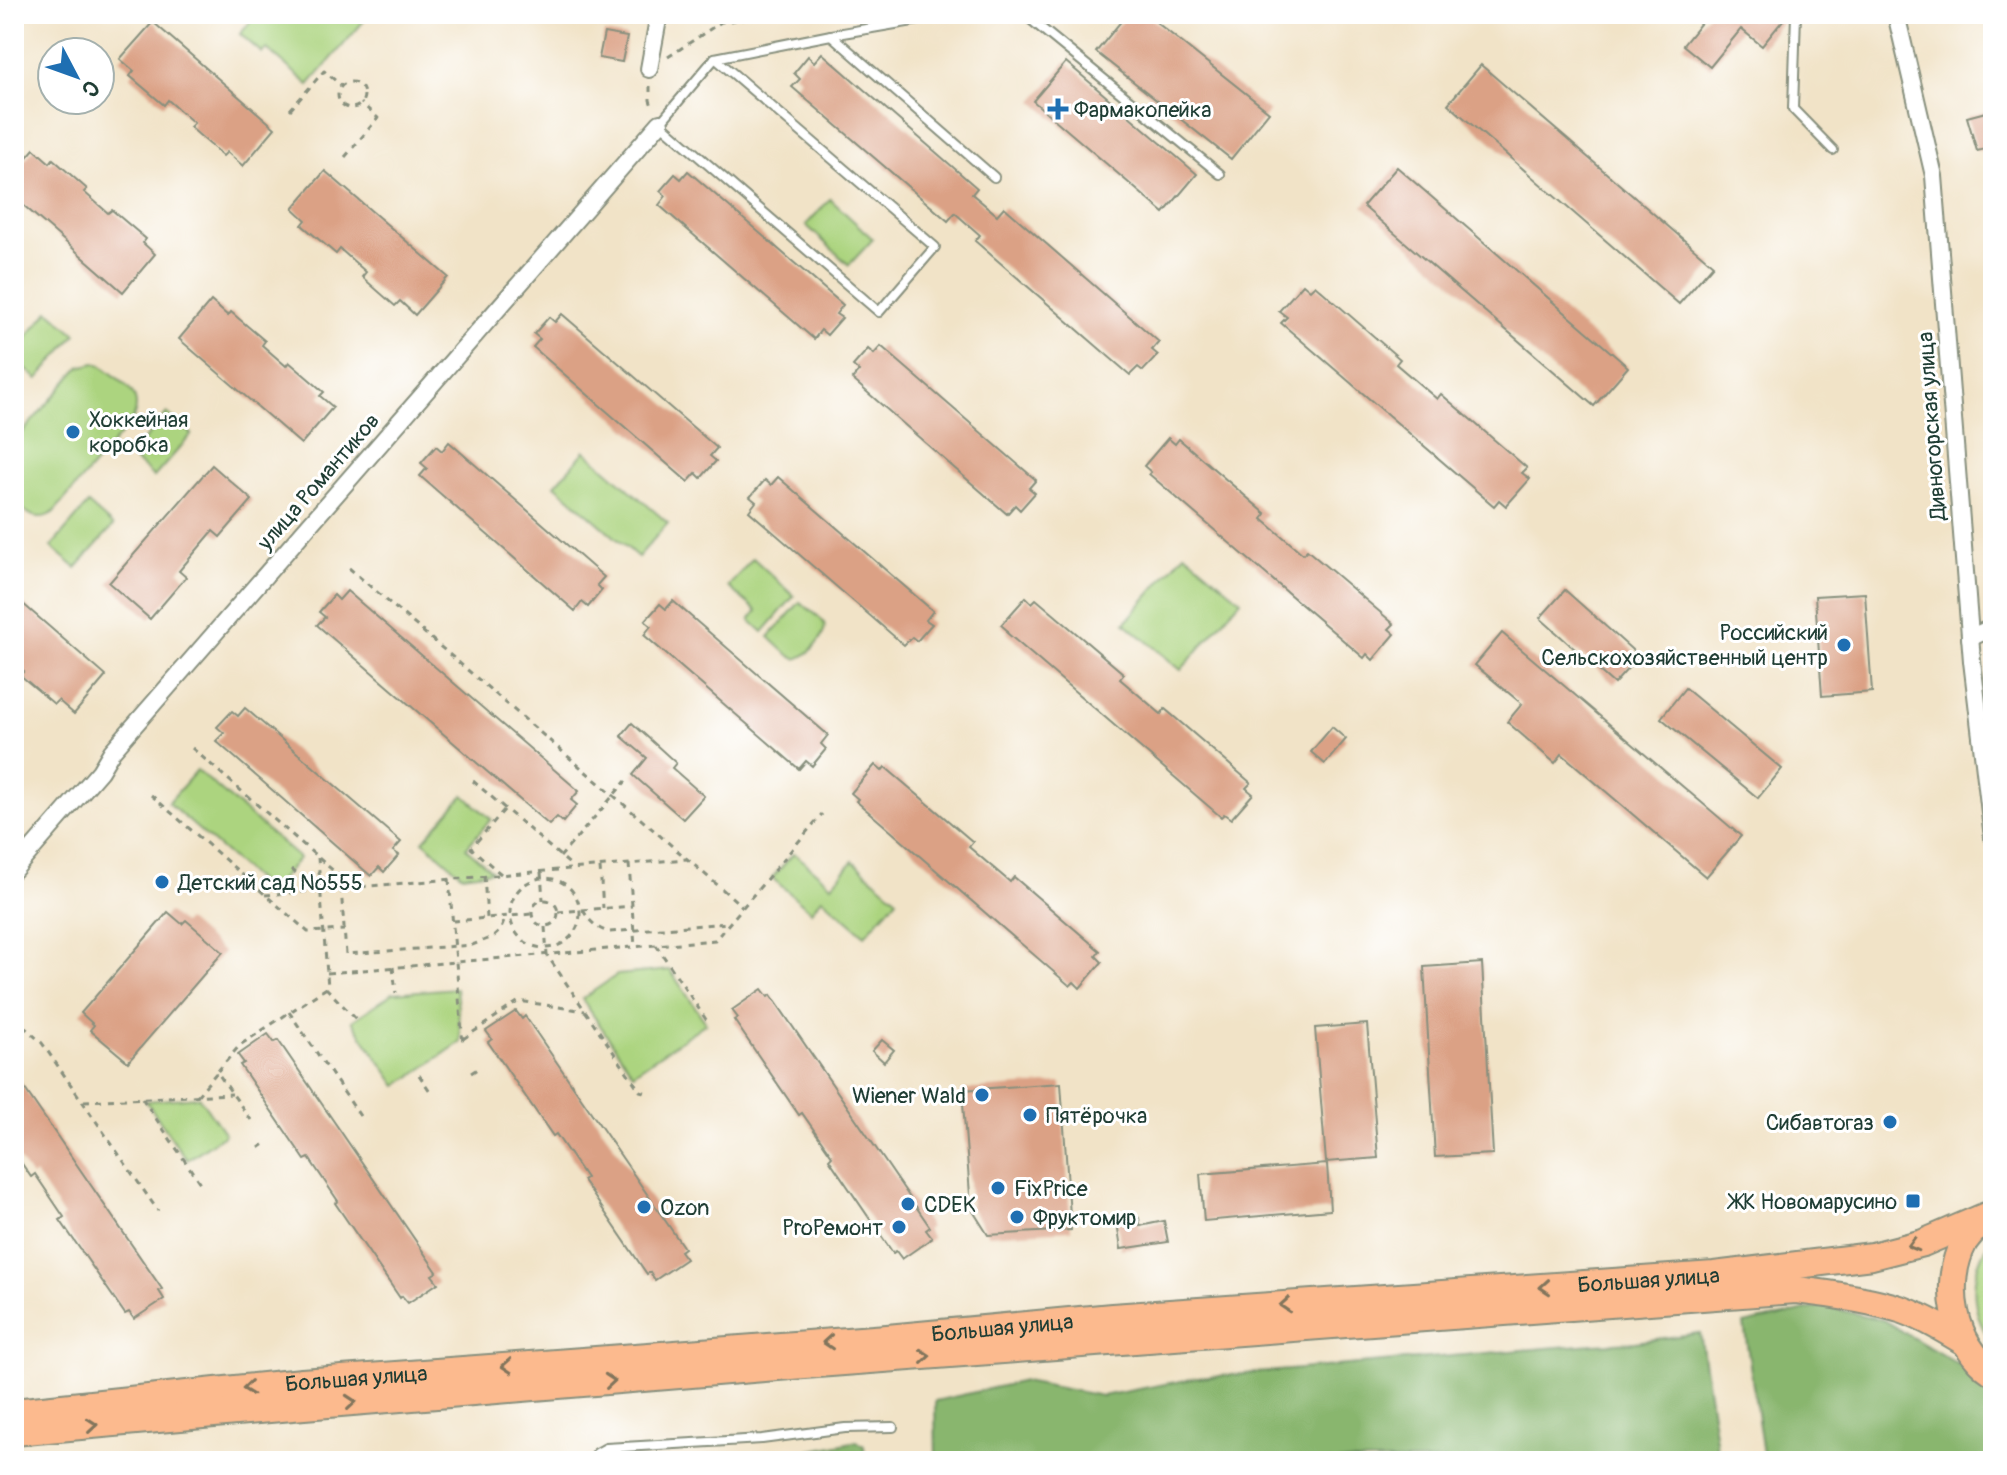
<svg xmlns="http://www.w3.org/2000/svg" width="2007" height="1475" font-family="Pangolin,sans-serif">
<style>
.green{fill:#acd47f;stroke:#66885a;stroke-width:2}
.forest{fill:#89b66e;stroke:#547a51;stroke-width:2}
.water{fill:#709ed8;stroke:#486e86;stroke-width:2}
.building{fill:#dba185}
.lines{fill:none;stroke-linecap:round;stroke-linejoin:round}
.service-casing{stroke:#88907e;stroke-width:12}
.minor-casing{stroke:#88907e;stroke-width:20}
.primary-casing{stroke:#88907e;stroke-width:30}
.path{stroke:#88907e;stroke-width:3;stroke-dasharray:6 6;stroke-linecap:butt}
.service{stroke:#fff;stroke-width:8}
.minor{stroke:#fff;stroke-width:16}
.primary{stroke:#fcba8e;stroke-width:26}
.oneway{stroke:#82755c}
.poi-dot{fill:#1f6fb2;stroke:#fff;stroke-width:3}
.labels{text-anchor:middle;stroke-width:6;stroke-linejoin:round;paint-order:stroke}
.poi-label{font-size:22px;fill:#1f3d34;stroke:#fff;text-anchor:start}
.street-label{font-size:22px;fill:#1f3d34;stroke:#fff}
</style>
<rect width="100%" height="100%" fill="#fff"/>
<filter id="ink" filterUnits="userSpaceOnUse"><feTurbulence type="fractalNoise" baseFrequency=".0125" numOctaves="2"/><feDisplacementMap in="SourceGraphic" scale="16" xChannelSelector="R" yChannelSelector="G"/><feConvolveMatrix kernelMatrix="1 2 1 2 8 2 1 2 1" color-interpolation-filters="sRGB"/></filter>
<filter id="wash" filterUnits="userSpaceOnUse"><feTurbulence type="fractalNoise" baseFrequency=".006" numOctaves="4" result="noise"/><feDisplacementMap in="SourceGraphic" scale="32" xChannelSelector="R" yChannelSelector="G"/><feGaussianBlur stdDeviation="1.8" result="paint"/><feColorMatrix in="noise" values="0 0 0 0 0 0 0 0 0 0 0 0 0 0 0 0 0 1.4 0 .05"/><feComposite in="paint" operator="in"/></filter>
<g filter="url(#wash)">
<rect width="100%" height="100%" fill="#f1e3c7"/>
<g class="green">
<path d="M257,14l112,1 -60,70 -42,-36 -5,4 -22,-19z"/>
<path d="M830,199l43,40 -24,26 -43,-40z"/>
<path d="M49,311l27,23 -38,45 -24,-21v-6z"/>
<path d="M95,363l6,2c20,17 45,27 31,56l-79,92c-17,10 -26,0 -39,-11v-60l61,-70 5,-5z"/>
<path d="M167,413l25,21 -38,43 -24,-21z"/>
<path d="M585,451l83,72 -30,34 -83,-72z"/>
<path d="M88,504l25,22 -37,42 -25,-21z"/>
<path d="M1185,553l56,47 -60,70 -56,-47z"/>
<path d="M753,558l41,38 -31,36 -13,-12 7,-9 -29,-24z"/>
<path d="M800,602c7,6 20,14 24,21 5,10 -19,39 -30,35 -8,-3 -18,-15 -25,-21z"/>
<path d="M197,770l102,88 -29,34 -102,-89z"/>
<path d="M464,795l27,24 -25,29 26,23 -30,4 -39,-34z"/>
<path d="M794,853l38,32 21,-24 44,38 -32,36 -43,-37 -11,13 -39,-33z"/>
<path d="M670,970l36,53 -73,50 -51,-74 35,-24z"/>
<path d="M456,988l5,54 -64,44 -45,-65 41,-28z"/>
<path d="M199,1097l26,37 -38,26 -41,-59z"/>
<path d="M1993,1239v103c-20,-21 -24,-61 -11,-87 3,-5 7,-11 11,-16z"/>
</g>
<g class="forest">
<path d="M1823,1306l60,14 110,65v76h-229l-20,-137z"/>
<path d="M1700,1333l19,128h-783l-1,-60 89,-20 78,15 95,-18 396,-34 42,-2z"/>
<path d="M857,1441l7,5 1,15h-106z"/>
</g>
<path class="water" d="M1860,1454v7h-72v-3z"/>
<g id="blocks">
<g class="building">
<path d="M1127,14h19l123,98 -38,47 -135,-107z"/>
<path d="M1708,14h80l-26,32 -21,-17 -31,38 -27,-22z"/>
<path d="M153,22l122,106 -32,38 -16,-14 -4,4 -33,-29 4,-4 -26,-23 -4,5 -34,-29 4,-5 -14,-12z"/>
<path d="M604,33l23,4 -5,25 -23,-4z"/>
<path d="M822,53l155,135 -5,6 25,21 7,-8 155,135 -7,8 6,5 -15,16 -5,-4 -8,8 -155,-134 5,-6 -25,-22 -7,8 -156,-134 8,-8 -6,-6 14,-17 6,6z"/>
<path d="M1066,62l131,112 -33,39 -131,-112z"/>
<path d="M1481,65l232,200 -34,39 -231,-200z"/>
<path d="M1993,110v37l-16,4 -10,-34z"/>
<path d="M34,149l16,14 3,-4 34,30 -3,3 24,21 4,-3 34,29 -3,4 12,11 -32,38 -109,-95v-25z"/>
<path d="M1397,167l231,200 -34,39 -231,-200z"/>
<path d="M325,171l123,106 -33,38 -15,-14 -5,5 -33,-29 4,-5 -26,-23 -4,5 -34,-29 4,-5 -13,-12z"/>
<path d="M688,171l155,134 -7,9 6,4 -15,17 -6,-5 -7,9 -155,-134 7,-9 -6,-5 15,-17 6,5z"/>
<path d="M1303,284l7,6 5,-5 85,74 -4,5 41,35 4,-5 86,74 -5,5 8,6 -24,27 -7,-6 -5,6 -213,-183 6,-6 -8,-6z"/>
<path d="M211,301l17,15 3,-4 34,29 -3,4 24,21 3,-4 35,30 -4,4 13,11 -32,37 -122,-105z"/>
<path d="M562,314l155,134 -7,8 6,5 -15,17 -5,-5 -8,9 -155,-135 7,-8 -6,-5 15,-17 6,5z"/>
<path d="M881,346l155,134 -7,8 6,5 -15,17 -5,-5 -8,9 -155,-135 7,-8 -6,-5 15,-17 6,5z"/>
<path d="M1168,438l7,6 4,-5 87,75 -4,5 41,35 4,-4 87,74 -5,5 6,5 -22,26 -6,-6 -3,4 -215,-184 2,-2 -7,-6z"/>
<path d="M449,442l155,135 -7,8 5,5 -14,17 -6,-5 -7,9 -155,-135 7,-8 -6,-5 15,-17 6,5z"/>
<path d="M212,465l40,35 -32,37 -7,-6 -34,40 7,6 -36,42 -41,-36z"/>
<path d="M778,477l155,134 -7,9 6,4 -15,17 -5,-4 -8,8 -155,-134 7,-9 -6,-5 15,-17 6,5z"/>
<path d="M1565,590l74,66 -25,28 -74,-66z"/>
<path d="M347,591l232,200 -8,9 6,5 -14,17 -6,-5 -8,8 -232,-200 8,-8 -6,-5 15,-17 5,5z"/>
<path d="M1865,593l7,99 -50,4 -7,-100z"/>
<path d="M14,596l92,80 -32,38 -16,-14 -4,4 -34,-29 4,-4 -10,-9z"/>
<path d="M1026,597l6,6 4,-4 88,75 -4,5 41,35 4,-5 86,74 -5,5 7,6 -22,25 -7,-5 -3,3 -214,-184 1,-2 -7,-6z"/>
<path d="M673,601l155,134 -7,9 5,5 -14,17 -6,-5 -7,8 -155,-134 7,-9 -6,-5 15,-17 6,5z"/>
<path d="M1502,633l239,203 -35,41 -144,-123 -7,9 -48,-41 15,-18 -47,-39z"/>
<path d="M1685,688l97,81 -24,29 -97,-80z"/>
<path d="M245,708l156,134 -8,9 6,4 -15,17 -5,-5 -8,9 -155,-135 8,-8 -7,-6 15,-16 6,5z"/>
<path d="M632,723l44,40 -4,5 32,28 -21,23 -50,-44 14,-17 -26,-22z"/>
<path d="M1332,727l14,12 -21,25 -14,-12z"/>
<path d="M875,765l7,6 3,-4 88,75 -4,5 41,35 4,-5 86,74 -4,5 6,6 -22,26 -6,-6 -4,4 -214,-185 2,-2 -7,-6z"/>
<path d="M168,912l14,12 4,-4 37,32 -95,110 -38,-32 4,-5 -13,-12z"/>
<path d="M1482,963l11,191 -58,3 -11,-190z"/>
<path d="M762,989l6,8 3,-2 159,232 -4,3 6,8 -30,21 -6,-8 -3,2 -64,-94 3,-3 -30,-43 -3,2 -65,-95 4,-2 -6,-8z"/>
<path d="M516,1011l6,8 3,-3 159,232 -4,3 6,8 -31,21 -5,-8 -3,2 -64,-94 3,-2 -30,-44 -3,2 -65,-94 4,-3 -6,-8z"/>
<path d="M1367,1024l11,134 -52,4 -11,-134z"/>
<path d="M268,1034l6,8 4,-2 159,232 -5,3 6,8 -30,20 -6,-7 -2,2 -65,-95 3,-2 -29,-43 -4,2 -65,-95 4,-2 -6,-8z"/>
<path d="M882,1040l12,10 -10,12 -12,-11z"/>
<path d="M14,1073l148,216 -3,2 5,8 -30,20 -5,-7 -4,2 -65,-94 4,-3 -29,-43 -4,3 -17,-25z"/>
<path d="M1061,1083l10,147 -83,5 -17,-27 -9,-118z"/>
<path d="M1327,1164l3,46 -126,11 -4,-47z"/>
<path d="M1139,1218l1,8 24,-5 4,21 -47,7 -4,-27z"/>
</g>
</g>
</g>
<g filter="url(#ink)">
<use href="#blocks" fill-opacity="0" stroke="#88907e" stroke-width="2"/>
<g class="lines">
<g class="service-casing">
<g id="service">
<path d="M1024,14l196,160"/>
<path d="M1796,14l-3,95 40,41"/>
<path d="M831,35l123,-21"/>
<path d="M715,58l220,189 -56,65 -219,-189z"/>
<path d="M715,58l116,-23 163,142"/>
<path d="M591,1461l6,-8 9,-5 156,-9 83,-11 48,-1"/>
</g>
</g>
<g class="minor-casing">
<g id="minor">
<path d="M1896,14l38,162 38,485 21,177"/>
<path d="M649,69l10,-55"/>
<path d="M1970,638l23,-11"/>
<path d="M14,870l86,-99 12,-20 548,-628"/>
</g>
</g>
<g class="primary-casing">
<g id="primary">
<path d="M1984,1218c-6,8 -15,16 -20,24 -22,41 -11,104 29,130"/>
<path id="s1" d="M14,1412l288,-30 585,-44 225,-21 602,-42 158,-19 51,-13 63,-27"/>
<path d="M14,1432l290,-26 460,-38 1032,-78c36,4 72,9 107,20 22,8 42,20 62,32"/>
</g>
</g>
<g class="path">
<path d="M668,57l53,-35 69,-8"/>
<circle cx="351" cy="95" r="13"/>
<path d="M650,86v14l2,6"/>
<path d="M290,110l34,-39 18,15"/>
<path d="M345,157l33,-39 -17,-15"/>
<path d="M349,568l394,339"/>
<path d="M192,748l160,139"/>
<path d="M473,781l100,86"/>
<path d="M151,795l157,137 36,-2"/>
<path d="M560,857l66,-76"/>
<path d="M629,864l6,83"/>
<path d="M600,868l3,40"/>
<path d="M291,869l25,22"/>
<path d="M541,872l2,28"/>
<path d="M501,874l-30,-26 34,-39"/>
<path d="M484,876l3,42"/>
<circle cx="545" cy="913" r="35"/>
<path d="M449,879l14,166"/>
<path d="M341,888l5,66 126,-9 21,-8 7,-6 6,-14"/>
<path d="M265,895l422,-36"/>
<circle cx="545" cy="913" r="13"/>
<path d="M583,910c6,11 14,19 26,22l120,-9"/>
<path d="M558,912l74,-6"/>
<path d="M453,921l79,-7"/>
<path d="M545,927l2,28 93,136 8,2"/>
<path d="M656,945l53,79"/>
<path d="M393,967l3,26"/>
<path d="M327,973l388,-33 107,-126"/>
<path d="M326,988l30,31"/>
<path d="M289,1012l71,104"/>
<path d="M14,1018l28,25 116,168"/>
<path d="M463,1039l56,-38 66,10"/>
<path d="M471,1073l8,-5"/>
<path d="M419,1075l13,19"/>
<path d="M197,1096l20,-24"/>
<path d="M142,1098l58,85"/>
<path d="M84,1101l148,-7"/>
<path d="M251,1120l-34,-48 23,-27 88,-58 -10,-129"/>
<path d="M259,1148l7,-5"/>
</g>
<use href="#service" class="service"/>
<use href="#minor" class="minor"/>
<use href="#primary" class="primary"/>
</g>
<defs><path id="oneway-chevron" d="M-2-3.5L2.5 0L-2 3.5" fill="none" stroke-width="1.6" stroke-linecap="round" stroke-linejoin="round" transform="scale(2)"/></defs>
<g class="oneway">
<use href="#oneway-chevron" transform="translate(1913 1245) rotate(164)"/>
<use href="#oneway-chevron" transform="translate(1545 1287) rotate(176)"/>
<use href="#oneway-chevron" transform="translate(1285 1305) rotate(176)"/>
<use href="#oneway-chevron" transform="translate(828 1342) rotate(176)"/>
<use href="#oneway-chevron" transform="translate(925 1356) rotate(-5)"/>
<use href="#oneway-chevron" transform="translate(507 1366) rotate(176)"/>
<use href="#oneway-chevron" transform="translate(610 1381) rotate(-5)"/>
<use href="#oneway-chevron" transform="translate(248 1388) rotate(174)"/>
<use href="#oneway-chevron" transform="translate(351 1402) rotate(-5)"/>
<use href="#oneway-chevron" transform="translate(92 1425) rotate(-5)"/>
</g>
</g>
<g class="poi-dot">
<path d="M1054 97h8v8h8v8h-8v8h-8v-8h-8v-8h8z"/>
<circle cx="73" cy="432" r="8"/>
<circle cx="1844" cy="645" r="8"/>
<circle cx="162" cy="882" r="8"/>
<circle cx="982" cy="1095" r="8"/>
<circle cx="1030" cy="1115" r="8"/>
<circle cx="1890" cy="1122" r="8"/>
<circle cx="998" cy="1188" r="8"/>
<rect x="1905" y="1193" width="16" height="16" rx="4"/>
<circle cx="908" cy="1204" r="8"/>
<circle cx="644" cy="1207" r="8"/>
<circle cx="1017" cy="1217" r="8"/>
<circle cx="899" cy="1227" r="8"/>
</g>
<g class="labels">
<g class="poi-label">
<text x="1074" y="117">Фармакопейка</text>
<text x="89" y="427">Хоккейная<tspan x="89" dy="25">коробка</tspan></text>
<text x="1828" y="640" text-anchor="end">Российский<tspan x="1828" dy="25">Сельскохозяйственный центр</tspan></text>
<text x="178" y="890">Детский сад №555</text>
<text x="966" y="1103" text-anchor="end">Wiener Wald</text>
<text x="1046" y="1123">Пятёрочка</text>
<text x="1874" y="1130" text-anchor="end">Сибавтогаз</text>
<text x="1014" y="1196">FixPrice</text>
<text x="1897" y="1209" text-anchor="end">ЖК Новомарусино</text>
<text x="924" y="1212">CDEK</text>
<text x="660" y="1215">Ozon</text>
<text x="1033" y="1225">Фруктомир</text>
<text x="883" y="1235" text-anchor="end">ProРемонт</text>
</g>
<g class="street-label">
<text transform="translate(1931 426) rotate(-94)" y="8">Дивногорская улица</text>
<text transform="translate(318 481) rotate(-49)" y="8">улица Романтиков</text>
<text dy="8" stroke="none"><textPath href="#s1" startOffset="1640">Большая улица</textPath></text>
<text dy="8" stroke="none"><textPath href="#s1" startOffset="992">Большая улица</textPath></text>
<text dy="8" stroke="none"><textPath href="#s1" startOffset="344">Большая улица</textPath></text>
</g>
</g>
<rect width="2007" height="1475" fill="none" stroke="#fff" stroke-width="48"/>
<g transform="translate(76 76) rotate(131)"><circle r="38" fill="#ffffff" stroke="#a5b1ae" stroke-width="2"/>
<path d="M0-6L14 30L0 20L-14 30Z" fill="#1f6fb2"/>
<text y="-12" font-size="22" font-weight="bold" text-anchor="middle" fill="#1f3d34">С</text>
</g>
</svg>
